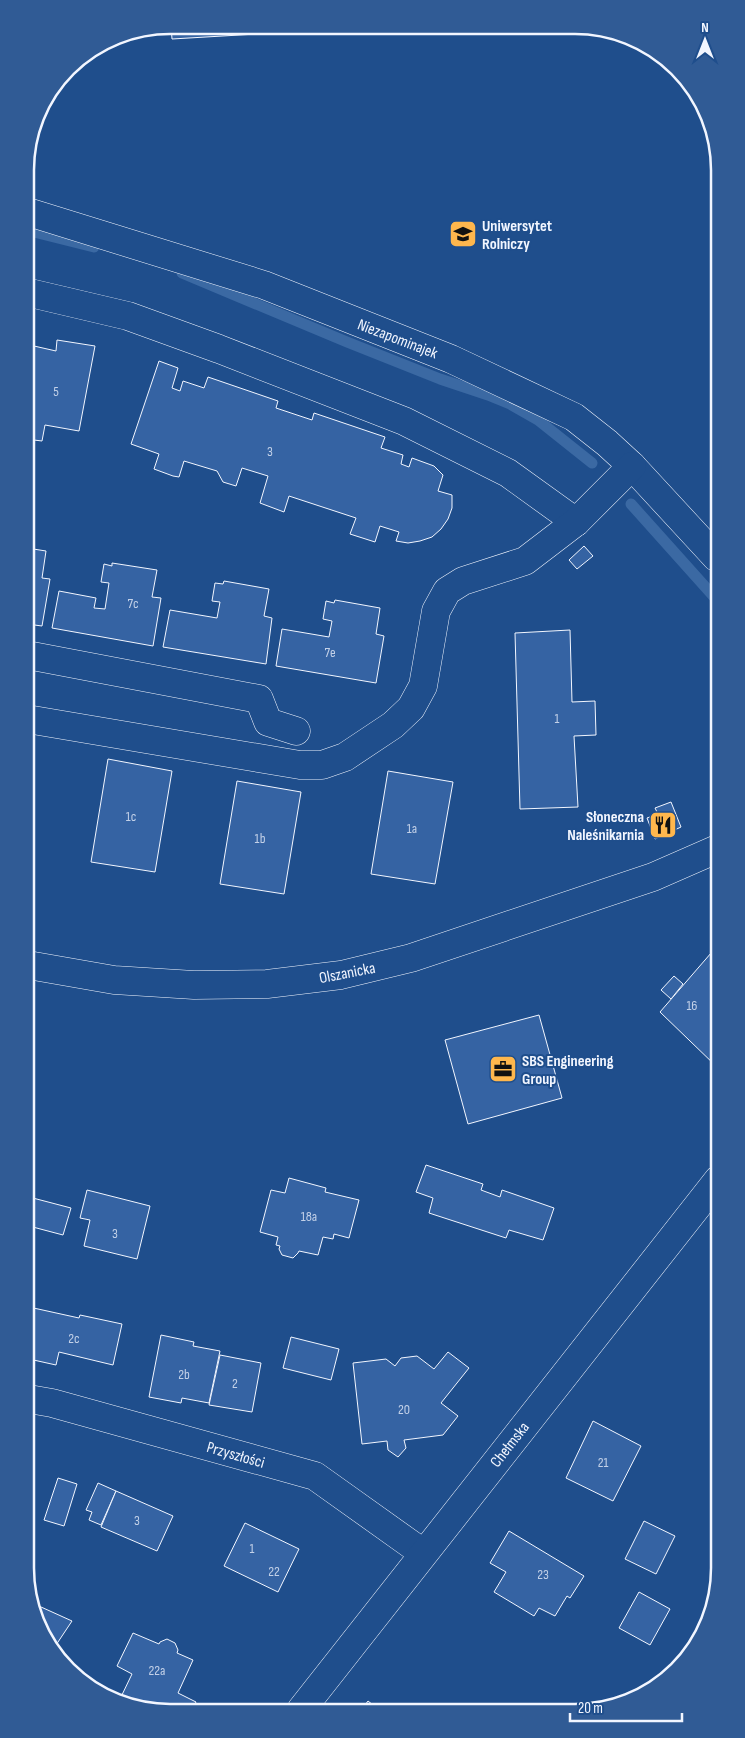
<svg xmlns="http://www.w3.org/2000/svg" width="745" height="1738" font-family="'Sofia Sans Condensed',sans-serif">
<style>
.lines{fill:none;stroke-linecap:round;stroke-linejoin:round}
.stream{stroke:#3b69a3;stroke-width:11}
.building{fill:#3563a3;stroke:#f2f6ff}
.minor-casing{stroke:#f2f6ff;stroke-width:29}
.minor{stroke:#1f4e8c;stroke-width:28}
.labels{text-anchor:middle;stroke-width:4;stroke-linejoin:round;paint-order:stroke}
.number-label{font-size:14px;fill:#c3d1e8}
.poi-label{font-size:16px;font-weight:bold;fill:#f2f6ff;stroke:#1f4e8c;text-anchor:start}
.street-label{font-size:16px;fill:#f2f6ff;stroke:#1f4e8c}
.rim{fill:none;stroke:#f2f6ff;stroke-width:2.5}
</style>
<rect width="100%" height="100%" fill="#1f4e8c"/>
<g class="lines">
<g class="stream">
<path d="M26,230l68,17"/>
<path d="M182,273l165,69 93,37 48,16 22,9 28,16 54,43"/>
<path d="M631,504l86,96"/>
</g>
</g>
<g class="building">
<path d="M171,25l221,1 -220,13z"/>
<path d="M57,340l38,6 -16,85 -34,-6 -3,16 -16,-2v-83l6,1 2,-11 22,5z"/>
<path d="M159,361l19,7 -6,20 8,3 3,-10 21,7 4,-11 70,24 -2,7 36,12 2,-7 71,24 -4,11 22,7 -2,9 8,3 3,-9 22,8 9,9 -5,16 14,4v13l-4,11 -7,10 -9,8 -12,4 -12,2 -12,-2 3,-9 -19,-6 -5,16 -25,-8 6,-16 -67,-22 -5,16 -24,-9 8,-27 -26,-8 -6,18 -13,-4 -6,-11 -33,-10 -5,16 -6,-1 -19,-7 5,-15 -28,-10z"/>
<path d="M584,546l9,10 -16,13 -8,-9z"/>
<path d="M27,548l19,3 -4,27 8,1 -8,47 -15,-2z"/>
<path d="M112,563l45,7 -5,27 9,1 -8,48 -101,-18 7,-37 37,7 -2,10 11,1 4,-26 -8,-1 3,-18 8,2z"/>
<path d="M224,581l45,8 -5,27 8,2 -6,46 -103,-17 7,-37 47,8 3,-16 -8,-1 3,-18 8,1z"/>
<path d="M335,600l45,8 -4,26 8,2 -8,47 -100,-17 6,-37 47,8 3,-16 -9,-2 3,-18 8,2z"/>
<path d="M570,630l2,72 23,-1 1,34 -22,1 4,71 -58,2 -5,-176z"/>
<path d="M108,759l64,12 -17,101 -64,-10z"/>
<path d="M388,771l65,11 -18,102 -64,-10z"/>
<path d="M237,781l64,11 -17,102 -64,-10z"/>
<path d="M671,802l10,25 -26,12 -8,-21 11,-4 -3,-6z"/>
<path d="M718,945v123l-58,-56z"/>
<path d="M674,976l9,8 -12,15 -10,-9z"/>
<path d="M539,1015l23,83 -94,26 -23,-84z"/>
<path d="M426,1165l57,19 -2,6 19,7 2,-7 52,18 -11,32 -34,-10 -3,8 -77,-25 4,-15 -17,-6z"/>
<path d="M289,1178l37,10 -1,4 34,8 -10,38 -15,-4 -1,5 -10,-2 -5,18 -19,-4 -1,2 -5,5 -11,-3 -3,-6 1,-3 -4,-1 2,-8 -18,-5 11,-42 14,3z"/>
<path d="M87,1190l63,16 -13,53 -53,-13 6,-26 -10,-2z"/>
<path d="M29,1197l42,11 -8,27 -34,-9z"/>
<path d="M29,1307l50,11 1,-3 42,9 -9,41 -54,-13 -3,13 -27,-6z"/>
<path d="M161,1335l33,7 -1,4 27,5 -11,52 -27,-5 -1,5 -32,-6z"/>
<path d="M291,1337l48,12 -8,31 -48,-12z"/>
<path d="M448,1352l21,16 -28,35 17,13 -15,19 -39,5 2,8 -8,9 -10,-7 -1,-9 -25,3 -9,-81 33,-4 9,7 6,-8 16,-2 17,13z"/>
<path d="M220,1355l41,8 -9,49 -43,-7z"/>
<path d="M593,1421l48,25 -28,55 -47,-23z"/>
<path d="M58,1478l19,6 -13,42 -20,-6z"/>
<path d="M98,1483l18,8 -15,34 -12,-5 3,-8 -6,-2z"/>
<path d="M116,1491l57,25 -16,35 -56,-24z"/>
<path d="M644,1521l31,15 -19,38 -31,-15z"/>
<path d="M245,1523l54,26 -21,43 -54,-26z"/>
<path d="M509,1531l75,45 -14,22 -3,-2 -12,20 -16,-8 -5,8 -40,-24 12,-20 -16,-9z"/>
<path d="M639,1592l31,17 -20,36 -31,-17z"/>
<path d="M30,1602l42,19 -18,27 -24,-42z"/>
<path d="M133,1633l26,11 1,-2 7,-3 8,4 3,7 -1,3 16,7 -15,33 18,9 -4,8h-50l-22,-11 12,-25 -15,-8z"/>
<path d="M368,1701l10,8h-16z"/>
</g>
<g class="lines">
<g class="minor-casing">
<g id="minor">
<path d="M25,211l239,74 187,74 123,58 33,26 25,23 84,91"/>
<path d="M26,292l102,24 91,33 185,72 104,52 68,49"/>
<path d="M27,655l232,44 9,23 28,9"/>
<path d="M27,719l273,46h22l23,-8 48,-32 18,-17 12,-22 13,-75 11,-20 16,-10 62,-20 51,-39 56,-56"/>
<path d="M28,965l86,15 80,5 73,-1 74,-9 70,-17 242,-81 64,-28"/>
<path d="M29,1399l23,4 263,73 108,77"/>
<path d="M301,1710l417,-530"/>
</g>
</g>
<use href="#minor" class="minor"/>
</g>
<defs>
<g id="university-square" transform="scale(1.4375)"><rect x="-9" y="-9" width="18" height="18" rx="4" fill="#ffb74d" stroke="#1f4e8c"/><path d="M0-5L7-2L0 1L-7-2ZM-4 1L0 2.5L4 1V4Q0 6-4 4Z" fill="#111"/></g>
<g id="restaurant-square" transform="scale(1.4375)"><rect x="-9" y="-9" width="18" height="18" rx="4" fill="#ffb74d" stroke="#1f4e8c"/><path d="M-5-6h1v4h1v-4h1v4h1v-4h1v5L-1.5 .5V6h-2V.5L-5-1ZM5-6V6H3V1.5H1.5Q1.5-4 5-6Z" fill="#111"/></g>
<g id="office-square" transform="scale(1.4375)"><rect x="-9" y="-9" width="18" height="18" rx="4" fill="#ffb74d" stroke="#1f4e8c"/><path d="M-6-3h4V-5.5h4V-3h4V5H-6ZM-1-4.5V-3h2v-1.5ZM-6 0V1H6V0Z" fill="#111"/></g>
</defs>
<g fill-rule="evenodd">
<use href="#university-square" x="463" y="234"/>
<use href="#restaurant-square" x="663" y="825"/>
<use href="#office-square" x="503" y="1069"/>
</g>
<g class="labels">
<g class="number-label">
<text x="56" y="396">5</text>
<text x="270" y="456">3</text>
<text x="133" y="608">7c</text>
<text x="330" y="657">7e</text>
<text x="557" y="723">1</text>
<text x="131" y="821">1c</text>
<text x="412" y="833">1a</text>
<text x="260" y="843">1b</text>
<text x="692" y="1010">16</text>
<text x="309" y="1221">18a</text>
<text x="115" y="1238">3</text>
<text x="74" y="1343">2c</text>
<text x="184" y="1379">2b</text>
<text x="235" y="1388">2</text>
<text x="404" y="1414">20</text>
<text x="603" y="1467">21</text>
<text x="137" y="1525">3</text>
<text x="252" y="1553">1</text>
<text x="274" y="1576">22</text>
<text x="543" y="1579">23</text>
<text x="157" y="1675">22a</text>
</g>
<g class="poi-label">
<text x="482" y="231">Uniwersytet<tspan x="482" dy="18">Rolniczy</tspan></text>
<text x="644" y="822" text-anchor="end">Słoneczna<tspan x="644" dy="18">Naleśnikarnia</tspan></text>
<text x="522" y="1066">SBS Engineering<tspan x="522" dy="18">Group</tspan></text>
</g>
<g class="street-label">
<text transform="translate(398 338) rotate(21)" y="6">Niezapominajek</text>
<text transform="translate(347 972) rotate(-11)" y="6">Olszanicka</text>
<text transform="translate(509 1444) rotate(-52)" y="6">Chełmska</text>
<text transform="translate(236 1454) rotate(16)" y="6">Przyszłości</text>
</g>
</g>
<path d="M0 0H745V1738H0ZM170 34H575A136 136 0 0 1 711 170V1568A136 136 0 0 1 575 1704H170A136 136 0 0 1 34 1568V170A136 136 0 0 1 170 34Z" fill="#305b95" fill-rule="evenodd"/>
<path class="rim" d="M170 34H575A136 136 0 0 1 711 170V1568A136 136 0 0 1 575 1704H170A136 136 0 0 1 34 1568V170A136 136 0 0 1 170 34Z"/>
<g transform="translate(705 40)" stroke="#1f4e8c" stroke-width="4" paint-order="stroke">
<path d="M0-4L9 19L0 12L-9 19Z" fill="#f2f6ff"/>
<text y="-8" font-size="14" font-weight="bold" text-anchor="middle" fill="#f2f6ff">N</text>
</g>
<path d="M570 1713v8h112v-8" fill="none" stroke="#f2f6ff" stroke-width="2.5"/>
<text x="578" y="1713" font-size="15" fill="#f2f6ff" stroke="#1f4e8c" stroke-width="4" paint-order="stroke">20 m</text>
</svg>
